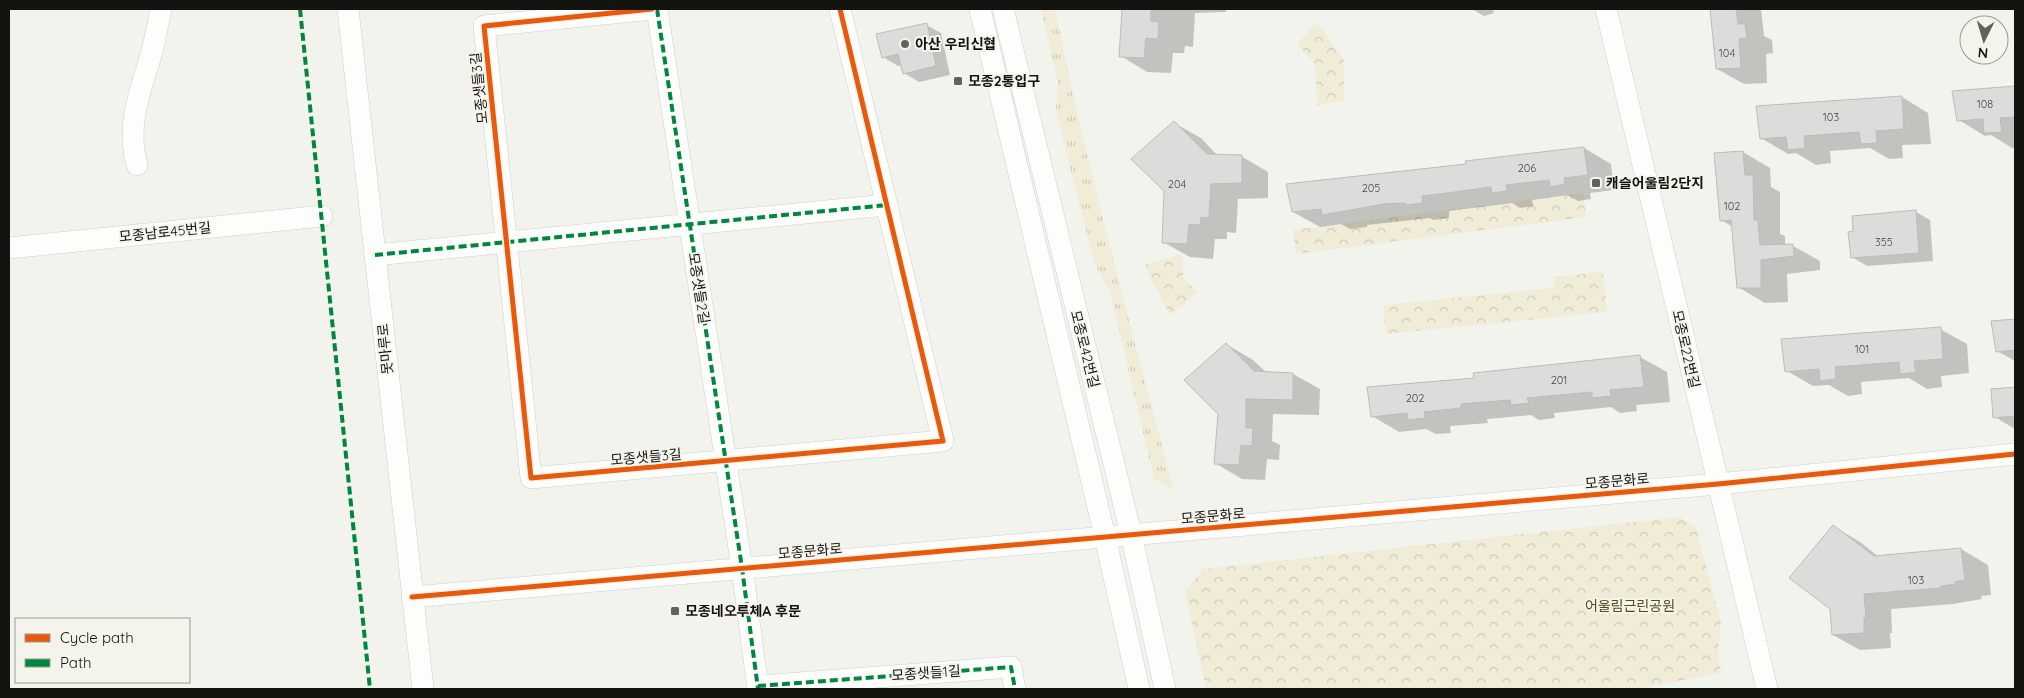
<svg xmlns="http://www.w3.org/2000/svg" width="2024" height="698" font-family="Quicksand,'Noto Sans KR',sans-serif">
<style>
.grass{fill:url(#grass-tufts)}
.forest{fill:url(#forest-crowns)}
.shadow{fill:#0003}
.building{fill:#dcdcdb;stroke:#bcbcbb}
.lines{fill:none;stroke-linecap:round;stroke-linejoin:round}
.minor-casing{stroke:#cececb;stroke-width:22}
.minor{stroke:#fdfdfc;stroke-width:21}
.quiet{stroke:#00873e;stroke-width:4;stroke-dasharray:8 4;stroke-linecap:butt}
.cycleway-casing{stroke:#f5f4ec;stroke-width:8}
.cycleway{stroke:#e8590c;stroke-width:5}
.poi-dot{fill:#61615e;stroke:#f5f4ec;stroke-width:2}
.labels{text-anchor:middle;stroke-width:4;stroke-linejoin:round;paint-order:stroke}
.number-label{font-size:11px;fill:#474745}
.poi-label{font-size:14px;font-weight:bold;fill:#131310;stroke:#f5f4ec;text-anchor:start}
.street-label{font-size:14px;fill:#131310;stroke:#f5f4ec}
.park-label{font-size:14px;fill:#574b15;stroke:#f5f4ec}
</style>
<defs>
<pattern id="grass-tufts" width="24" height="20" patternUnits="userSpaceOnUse" patternTransform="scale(1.25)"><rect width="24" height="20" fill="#f0ecd7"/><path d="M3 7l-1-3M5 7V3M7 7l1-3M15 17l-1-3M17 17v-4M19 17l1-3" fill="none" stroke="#cdcab8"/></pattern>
<pattern id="forest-crowns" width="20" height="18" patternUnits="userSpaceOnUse" patternTransform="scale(1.25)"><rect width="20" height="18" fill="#f0ecd7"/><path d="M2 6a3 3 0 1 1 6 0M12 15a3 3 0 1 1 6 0" fill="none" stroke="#cdcab8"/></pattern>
</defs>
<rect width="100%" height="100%" fill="#f3f3ee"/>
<path class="grass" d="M1041,9h14c33,162 77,322 119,482l-20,-12 -44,-188 -16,-28 -38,-152 2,-29z"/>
<g class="forest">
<path d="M1317,22l27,38v41l-27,4 -2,-41 -18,-20z"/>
<path d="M1583,193l3,24 -290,37 -3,-24z"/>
<path d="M1182,254l1,23 15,16 -28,22 -26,-50z"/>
<path d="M1603,272l4,40 -221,22 -3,-29 171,-17v-11z"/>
<path d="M1680,517l16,11 25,95 -3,27 3,23 -82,16h-433l-21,-98 18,-22z"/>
</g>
<g class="shadow">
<path d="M1123,9h103v3l-31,1 -2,34 -8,-1 -1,7h-11l-2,20 -24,-1 -26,-16z"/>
<path d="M1472,9h21l1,4 -10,3z"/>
<path d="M1711,9h50l3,27 8,4 1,13 -7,1 1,29 -23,1 -27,-15z"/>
<path d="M926,25l15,8 9,42 -31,7 -15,-9 -2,-8 -4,1 -15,-9z"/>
<path d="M2015,87v61h-3l-21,-13 -6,1 -26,-16 -5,-28z"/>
<path d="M1902,97l26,16 3,31 -29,1 1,13 -14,1 -19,-11 -40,3 1,12 -15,2 -20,-12 -8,1 -27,-16z"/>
<path d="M1174,123l27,15 17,18h23l27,16v26l-30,1 -2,34 -9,-1v7h-12l-2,20 -23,-2 -27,-15z"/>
<path d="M1584,148l27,16 3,26 -24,3 1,6 -13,2 -10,-6 -36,5 1,6 -13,2 -8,-5 -63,8v7l-16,2 -3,-2 -63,7v2l-17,2 -9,-5 -21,3 -27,-15 174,-46z"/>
<path d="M1743,152l27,16 1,19 9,5v42l5,2v10h8l27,15v9l-33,4 1,28 -23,1 -27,-16 -5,-60 -12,-7z"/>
<path d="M1916,212l14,8 3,41 -66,5 -15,-9z"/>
<path d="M2015,320v41l-18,-10 -5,-29z"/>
<path d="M1940,329l27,15 2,29 -28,3 1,11 -15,2 -18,-11 -48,4 1,12 -14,2 -19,-11 -16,1 -26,-15z"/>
<path d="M1226,344l27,16 13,12 27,2 27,15 -1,26 -46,-1 -1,27 8,4 -1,15 -12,-1 -2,21 -23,-1 -27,-16z"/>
<path d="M1640,357l27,15 3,30 -34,3 1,6 -17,2 -9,-6 -57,6 1,5 -16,2 -8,-5 -44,4 1,4 -38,3 1,7 -15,1 -10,-5 -27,3 -27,-16 103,-37z"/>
<path d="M2015,389v40l-20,-12 -3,-27z"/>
<path d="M1833,526l27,16 19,15 82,-8 27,16 3,30 -10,1 1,3 -29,5 -62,5 1,24h-2l1,15 -31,2 -27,-15z"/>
</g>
<g class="building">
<path d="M1122,9h29v12l8,1 -1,17 -12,-1 -2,20 -25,-1z"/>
<path d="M1710,9h26l2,15h7l2,14 -8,1 2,29 -25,1z"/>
<path d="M927,23l9,43 -33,8 -5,-20 -16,4 -6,-24z"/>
<path d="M2015,86v31l-15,1 2,14 -18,1 -1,-14 -26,2 -5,-30z"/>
<path d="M1902,96l2,33 -28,2 1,12 -16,1 -2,-12 -55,4 1,12 -17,2 -2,-13 -26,2 -4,-33z"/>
<path d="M1174,121l33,33 35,1v28l-31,1 -2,34 -8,-1 -1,8 -11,-1 -2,20 -25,-1 2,-52 -33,-32z"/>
<path d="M1584,147l4,28 -24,3 1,6 -15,3 -1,-7 -43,5 1,6 -15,2 -1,-6 -36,5 -33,4 1,7 -17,2 -1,-2 -21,1 -62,11 -1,-6 -29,3 -6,-28 180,-20 -1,-3z"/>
<path d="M1743,151l2,24h8l1,45h4l2,25 33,-1 1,12 -33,4v28h-24l-6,-68 -11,1 -6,-68z"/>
<path d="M1916,210l3,43 -68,5 -3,-26 5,-1 -1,-15z"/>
<path d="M2015,319v31l-19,2 -5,-31z"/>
<path d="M1941,327l2,32 -29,2 2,11 -16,2 -1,-12 -64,5 1,12 -16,2 -1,-12 -34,3 -4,-33z"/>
<path d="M1226,343l28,28 39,2v27l-47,-1v29h7l-1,18 -11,-1 -2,20 -25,-1 4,-50 -34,-34z"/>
<path d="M1640,355l4,32 -34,3 1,6 -19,2v-6l-65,6 2,5 -18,2 -1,-5 -49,4v4l-37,4 1,6 -17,2 -1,-7 -36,4 -4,-30 107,-9 -1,-5z"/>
<path d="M2015,387v29l-22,2 -2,-29z"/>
<path d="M1833,525l41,31 87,-8 4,32 -10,2 1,2 -15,2v2l-77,6 2,24h-2v15l-32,2 -2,-26 -41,-31z"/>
</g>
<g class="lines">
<g class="minor-casing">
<g id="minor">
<path d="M348,9l75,680"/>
<path d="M652,9l-168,17 47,452 412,-37 -103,-432"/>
<path d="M657,9l85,559 16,121"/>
<path d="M980,9l125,528 34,152"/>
<path d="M1003,9l128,525 34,155"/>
<path d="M1606,9l161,680"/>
<path d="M137,165c-11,-39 3,-73 14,-110 4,-15 7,-31 10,-46"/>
<path d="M9,248l313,-32"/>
<path d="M375,255l512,-50"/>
<path d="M412,597l1306,-113 297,-30"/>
<path d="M758,686l253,-19 4,22"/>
</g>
</g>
<use href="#minor" class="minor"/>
<g class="quiet">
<path d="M300,9l70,680"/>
<path d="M657,9l85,559 16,121"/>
<path d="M375,255l512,-50"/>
<path d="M758,686l253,-19 4,22"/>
</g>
<g class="cycleway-casing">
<g id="cycleway">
<path d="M652,9l-168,17 47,452 412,-37 -103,-432"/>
<path d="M412,597l1306,-113 297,-30"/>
</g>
</g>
<use href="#cycleway" class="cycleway"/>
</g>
<g class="poi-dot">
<circle cx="905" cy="44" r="5"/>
<rect x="953" y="76" width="10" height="10" rx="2.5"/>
<rect x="1591" y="178" width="10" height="10" rx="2.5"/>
<rect x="670" y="606" width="10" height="10" rx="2.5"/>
</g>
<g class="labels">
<g class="number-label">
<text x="1727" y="57">104</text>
<text x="1985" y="108">108</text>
<text x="1831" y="121">103</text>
<text x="1527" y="172">206</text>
<text x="1177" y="188">204</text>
<text x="1371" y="192">205</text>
<text x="1732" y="210">102</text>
<text x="1884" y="246">355</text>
<text x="1862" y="353">101</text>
<text x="1559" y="384">201</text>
<text x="1415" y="402">202</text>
<text x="1916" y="584">103</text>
</g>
<g class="poi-label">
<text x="915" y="49">아산 우리신협</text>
<text x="968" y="86">모종2통입구</text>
<text x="1606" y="188">캐슬어울림2단지</text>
<text x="685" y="616">모종네오루체A 후문</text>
</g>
<g class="street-label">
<text transform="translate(479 88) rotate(-96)" y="5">모종샛들3길</text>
<text transform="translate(165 232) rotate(-6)" y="5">모종남로45번길</text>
<text transform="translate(699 288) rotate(81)" y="5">모종샛들2길</text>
<text transform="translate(385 349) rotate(-96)" y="5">못마루로</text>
<text transform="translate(1085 349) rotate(76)" y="5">모종로42번길</text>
<text transform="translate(1686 349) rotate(77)" y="5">모종로22번길</text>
<text transform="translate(646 457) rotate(-5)" y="5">모종샛들3길</text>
<text transform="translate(1617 481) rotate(-5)" y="5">모종문화로</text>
<text transform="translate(1213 516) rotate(-5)" y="5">모종문화로</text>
<text transform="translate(810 551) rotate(-5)" y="5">모종문화로</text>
<text transform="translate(926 673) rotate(-4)" y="5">모종샛들1길</text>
</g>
<g class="park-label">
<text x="1630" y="611">어울림근린공원</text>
</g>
</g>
<rect width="2024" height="698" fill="none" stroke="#131310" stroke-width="20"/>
<rect x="15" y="618" width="175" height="65" fill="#f5f4ec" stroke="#9b9a94"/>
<rect x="25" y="634" width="25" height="8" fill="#e8590c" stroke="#9b9a94"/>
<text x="60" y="643" font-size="15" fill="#131310">Cycle path</text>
<rect x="25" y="659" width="25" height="8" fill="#00873e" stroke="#9b9a94"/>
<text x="60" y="668" font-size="15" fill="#131310">Path</text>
<g transform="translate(1984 40) rotate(185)"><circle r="24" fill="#f5f4ec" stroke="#9b9a94"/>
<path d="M0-4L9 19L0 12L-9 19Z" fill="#61615e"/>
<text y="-8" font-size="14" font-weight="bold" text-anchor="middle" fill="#131310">N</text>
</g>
</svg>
